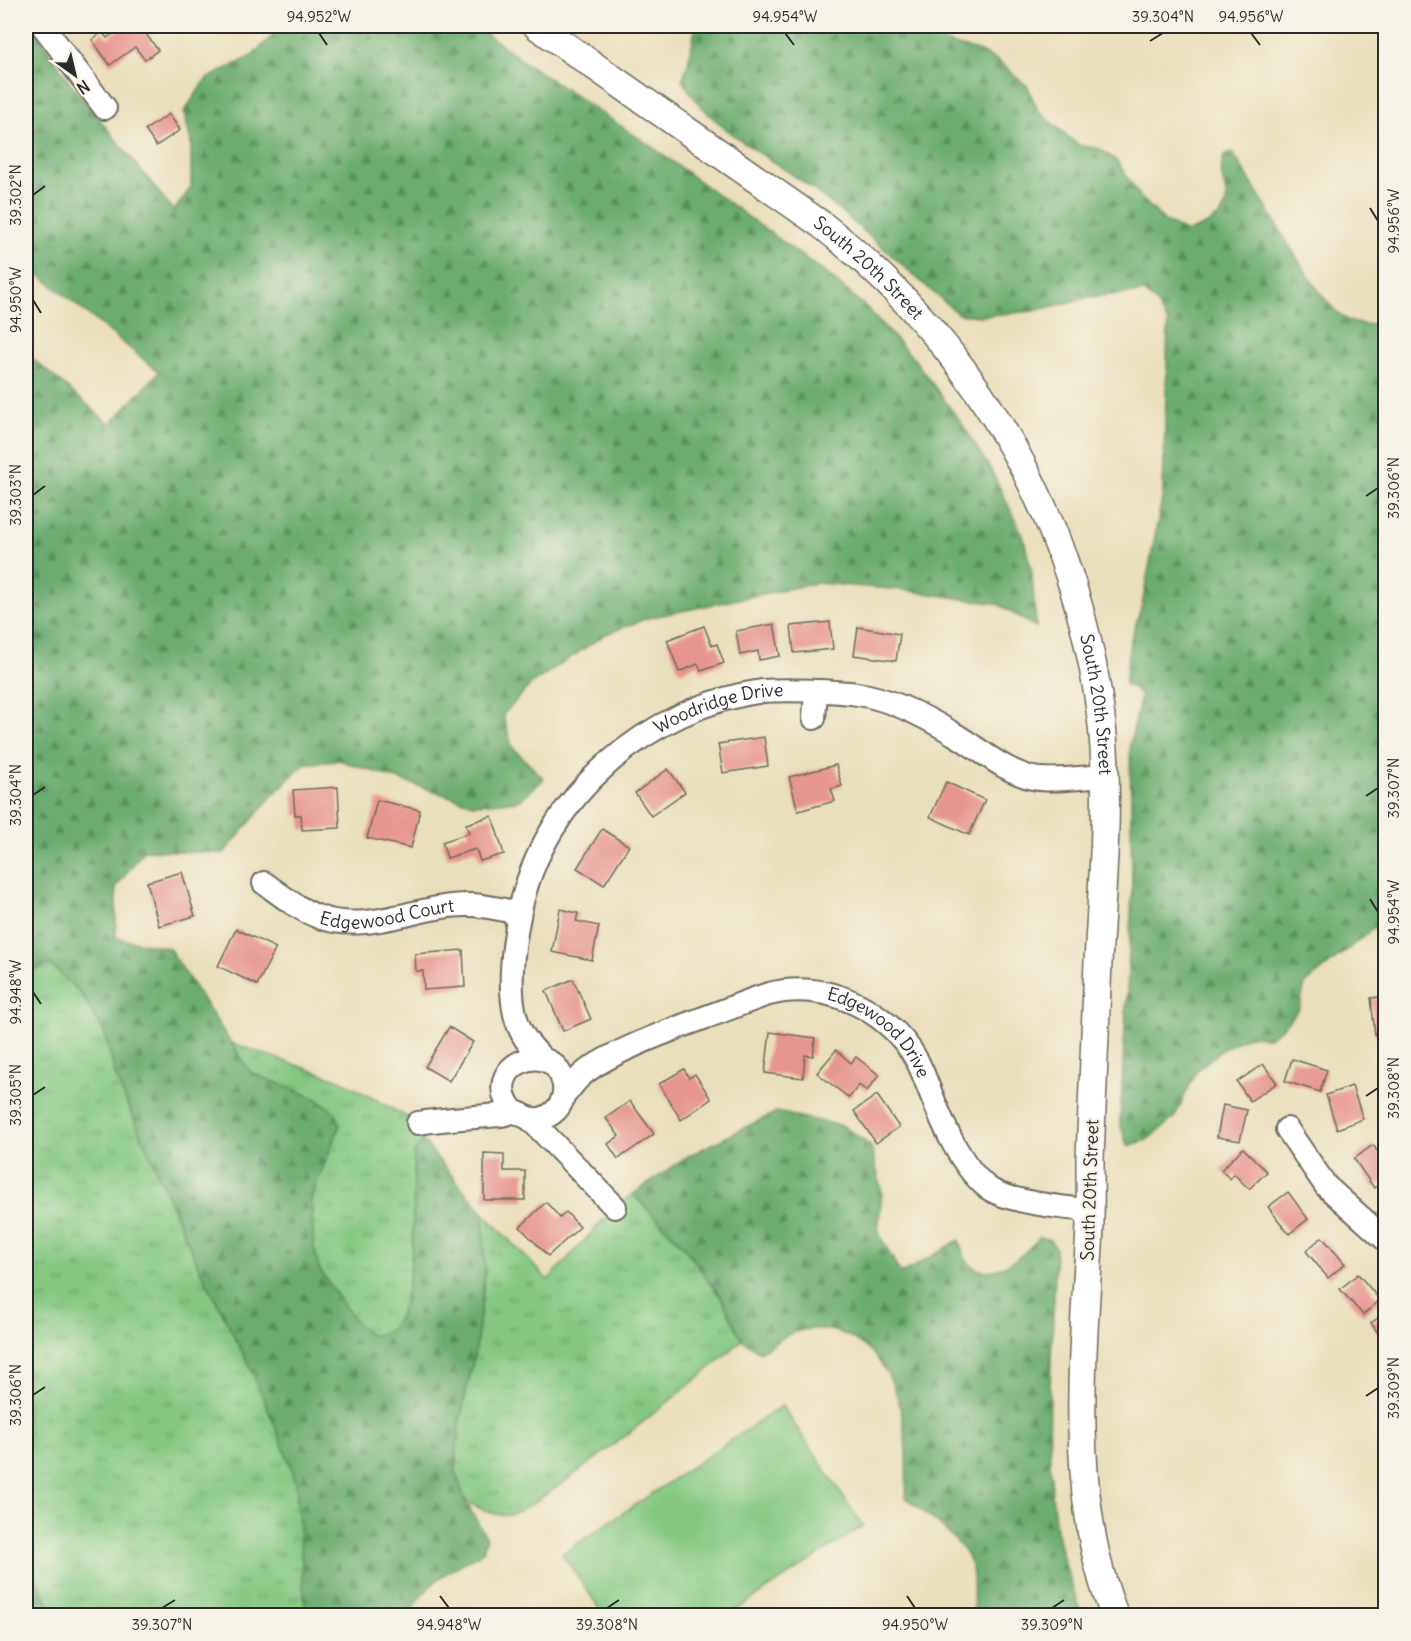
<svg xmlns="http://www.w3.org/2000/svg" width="1411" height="1641" font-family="Delius,sans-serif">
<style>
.grass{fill:url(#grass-tufts);stroke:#577956;stroke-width:1.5}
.forest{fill:url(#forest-firs);stroke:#4a6c4c;stroke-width:1.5}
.green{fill:#83c780;stroke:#577956;stroke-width:1.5}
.building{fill:#e79590}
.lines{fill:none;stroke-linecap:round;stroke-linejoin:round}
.minor-casing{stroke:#6e6a5d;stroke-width:26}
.major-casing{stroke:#6e6a5d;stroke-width:30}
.minor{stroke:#fff;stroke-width:22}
.major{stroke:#fff;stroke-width:27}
.ticks{fill:none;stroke:#2b2b2b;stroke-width:2}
.labels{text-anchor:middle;stroke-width:5;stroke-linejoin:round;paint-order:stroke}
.street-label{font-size:18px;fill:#2b2b2b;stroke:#f7f3e8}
.neatline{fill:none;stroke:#2b2b2b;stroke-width:2}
.ticks-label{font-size:15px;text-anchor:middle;fill:#2b2b2b}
</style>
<defs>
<pattern id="grass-tufts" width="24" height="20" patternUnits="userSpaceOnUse" patternTransform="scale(1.5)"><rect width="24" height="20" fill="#83c780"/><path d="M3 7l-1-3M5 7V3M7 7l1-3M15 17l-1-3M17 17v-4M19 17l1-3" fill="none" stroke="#6ba269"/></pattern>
<pattern id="forest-firs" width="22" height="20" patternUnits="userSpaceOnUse" patternTransform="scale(1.5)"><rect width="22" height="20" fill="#6aac6e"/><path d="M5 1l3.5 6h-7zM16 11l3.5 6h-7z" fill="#578c5b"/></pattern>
</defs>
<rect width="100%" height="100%" fill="#f7f3e8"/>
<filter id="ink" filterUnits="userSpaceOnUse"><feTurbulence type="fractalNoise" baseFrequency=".0167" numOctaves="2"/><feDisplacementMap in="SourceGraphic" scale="12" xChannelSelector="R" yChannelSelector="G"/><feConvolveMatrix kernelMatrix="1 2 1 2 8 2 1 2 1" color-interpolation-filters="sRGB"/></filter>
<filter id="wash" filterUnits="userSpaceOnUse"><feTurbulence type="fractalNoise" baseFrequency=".008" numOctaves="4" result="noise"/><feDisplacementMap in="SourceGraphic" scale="24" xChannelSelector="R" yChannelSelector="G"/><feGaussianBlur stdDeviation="1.35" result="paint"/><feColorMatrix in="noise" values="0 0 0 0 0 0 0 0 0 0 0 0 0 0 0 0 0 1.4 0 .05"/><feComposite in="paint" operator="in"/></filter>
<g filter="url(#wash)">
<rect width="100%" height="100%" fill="#eadfbb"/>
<g class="grass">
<path d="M49,964l31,28 24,40 13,48 80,183 53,104 28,66 18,47 9,129 -2,6h-249l-28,-58v-584z"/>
<path d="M232,1043l108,37 78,43 5,18 -9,12c-1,39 4,149 -23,176 -6,6 -14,5 -22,7l-14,-14 -36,-53 -5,-19 -3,-53 29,-72 -23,-26 -67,-27z"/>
<path d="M633,1194l52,54 37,51 20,41c-27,26 -210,174 -234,175 -16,1 -29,-8 -43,-14l-10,-30 4,-46 17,-78 9,-74 -2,-60 65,67 67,-73z"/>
</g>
<g class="forest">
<path d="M26,26h6l38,57 104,128 17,-24v-45l-7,-30 22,-33 46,-23 30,-30h194l50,37 125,83 181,132 34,29 48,52 48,65 29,46 32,65 9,38 4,54 -38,-23 -94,-14 -88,-7 -168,35 -42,16 -75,50 -28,31 9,32 32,32 -25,22 -46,3 -134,-44 -35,4 -32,32 -48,57 -80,-3 -28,37v51l53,10 81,124 67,27 19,14 4,12 -29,72 3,52 5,20 36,52 14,14c8,-1 16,0 22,-6 27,-27 22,-137 23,-177l9,-11 60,72 2,60 -9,74 -17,78 -4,46 10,30 22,37 -4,14c-34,19 -55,28 -74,63h-106l2,-6 -9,-129 -18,-47 -28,-66 -53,-104 -80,-183 -13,-48 -24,-40 -31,-28 -23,9v-620l84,71 49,-52 -133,-108z"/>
<path d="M696,26h219l8,6 27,12 28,7 20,10 30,26 10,24 40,34 22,4 17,12 24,37 25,24 21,10c17,-5 44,-16 39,-39 -4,-18 -7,-18 -2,-37l7,-4c30,38 82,150 118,169 10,5 27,3 36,1v597l-80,65 -6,25 -19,21 -11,7 -21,-1 -25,13 -26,21 -23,48 -27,22 -20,6 -7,-23 12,-229 -2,-150 11,-48 -7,-8 -9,-4 5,-42 12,-37 21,-112 5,-170 -13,-22 -12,-9 -53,5 -56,14 -54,5 -22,-2c-46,-40 -91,-82 -139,-120 -45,-36 -108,-62 -137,-114 9,-19 9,-35 14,-54z"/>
<path d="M776,1112l67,14 28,20 11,46 -4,40 23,42 58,-34c2,6 4,17 9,22 21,25 58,-9 72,-25l10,3 6,9c-3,90 -13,190 0,279 5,30 17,59 26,87h-108c-2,-15 1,-32 -2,-46 -5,-26 -47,-56 -66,-71 2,-59 1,-135 -60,-163 -16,-7 -37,-9 -54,-2 -11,4 -21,13 -32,19l-18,-12 -20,-41 -37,-51 -52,-54 57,-39z"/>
<path d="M26,1557l28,58h-28z"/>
</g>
<path class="green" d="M782,1406l81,120 -135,89h-124l-42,-61z"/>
<g id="blocks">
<g class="building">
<path d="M124,26h16l18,24 -13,10 -10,-13 -25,18 -18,-25 10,-8 5,6z"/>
<path d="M169,114l11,16 -24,16 -11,-16z"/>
<path d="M830,622l3,27 -39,4 -3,-27z"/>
<path d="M774,624l6,32 -21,4 -1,-9 -18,4 -4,-24z"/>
<path d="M704,626l8,20 5,-2 7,19 -23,8 -3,-7 -19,8 -12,-32z"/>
<path d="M858,627l42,7 -4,27 -42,-6z"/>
<path d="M764,737l4,29 -45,7 -5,-29z"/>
<path d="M836,765l6,21 -11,3 4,12 -37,10 -9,-34z"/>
<path d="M668,769l17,23 -34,24 -16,-23z"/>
<path d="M946,782l39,18 -16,35 -39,-18z"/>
<path d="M338,787l2,41 -38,2 -1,-15h-6l-2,-25z"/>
<path d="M377,800l43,10 -9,38 -44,-10z"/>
<path d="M492,816l12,38 -24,7 -4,-12 -29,9 -5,-16 27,-9 -3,-9z"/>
<path d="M602,829l27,17 -25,39 -27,-17z"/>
<path d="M182,872l13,44 -36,10 -12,-44z"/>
<path d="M560,909l18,4 -2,8 23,5 -7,34 -40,-8z"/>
<path d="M236,929l40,19 -19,37 -39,-19z"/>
<path d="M463,950l2,37 -41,3 -1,-19h-7l-1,-17z"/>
<path d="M573,979l18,40 -28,12 -17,-40z"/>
<path d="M1386,996v38l-11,1 -4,-37z"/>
<path d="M449,1027l24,15 -24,39 -24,-14z"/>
<path d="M770,1032l45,6 -2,18 -8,-1 -2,23 -38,-5z"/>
<path d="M836,1050l15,13 5,-6 23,18 -12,16 -8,-6 -10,13 -32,-25z"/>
<path d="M1292,1059l35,11 -7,22 -35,-11z"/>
<path d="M1263,1064l14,19 -27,18 -13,-19z"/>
<path d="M684,1069l5,9 6,-4 16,25 -30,21 -22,-36z"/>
<path d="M1352,1086l11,33 -26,10 -11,-34z"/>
<path d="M877,1095l22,32 -23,16 -22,-32z"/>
<path d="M630,1101l24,33 -36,25 -10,-15 11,-8 -13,-18z"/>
<path d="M1223,1105l24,5 -7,31 -23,-4z"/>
<path d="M1373,1145l13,18v16l-12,9 -20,-29z"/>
<path d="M1243,1148l24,24 -18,17 -15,-15 -4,5 -9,-9z"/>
<path d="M484,1153l20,1v17h21v29h-41z"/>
<path d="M1288,1192l20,27 -19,15 -21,-27z"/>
<path d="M546,1202l14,16 6,-6 14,15 -32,29 -28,-29z"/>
<path d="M1322,1237l23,27 -17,14 -22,-27z"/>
<path d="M1358,1274l22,26 -17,15 -23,-26z"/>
<path d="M1386,1313v32l-15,-22z"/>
</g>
</g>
</g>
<g filter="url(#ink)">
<use href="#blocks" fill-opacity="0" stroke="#6e6a5d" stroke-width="1.5"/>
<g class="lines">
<g class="minor-casing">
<g id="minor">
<path d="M43,26l62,82"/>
<path d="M814,718l2,-25"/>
<path id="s1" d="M264,883c17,12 35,27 55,34 49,18 101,-13 150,-12 16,0 34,5 50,8"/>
<path id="s2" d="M543,1059c-8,-8 -17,-17 -22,-28 -16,-31 -8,-87 -1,-120 23,-115 130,-205 243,-220 21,-2 74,0 95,3 34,5 68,23 96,40 26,15 49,37 79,44 19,4 51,-1 72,-2"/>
<path id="s3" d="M564,1095c6,-6 11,-14 18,-20 25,-22 94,-47 127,-59 20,-7 40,-16 60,-22 60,-16 129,20 153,77 15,37 33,91 66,117 19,14 78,20 101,22"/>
<path d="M530,1119l85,88"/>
<path d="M418,1123c28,-4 54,-6 82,-8 4,0 10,-3 14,-3 9,1 13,9 25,7 6,-1 13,-5 17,-9 7,-7 10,-19 7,-29 -13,-47 -87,-12 -49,31"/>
<path d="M1287,1129l39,57 60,54"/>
</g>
</g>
<g class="major-casing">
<g id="major">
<path id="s4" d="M537,26l285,199c157,123 257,301 280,500 9,84 -2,176 -5,261 -2,57 -5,114 -7,171 0,30 1,60 -1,90 -7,117 -20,257 26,369"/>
</g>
</g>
<use href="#minor" class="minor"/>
<use href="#major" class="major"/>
</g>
</g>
<path class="ticks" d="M319,33l8,12M785,33l9,12M1251,33l9,12M1150,41l13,-8M33,195l12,-9M1370,208l8,13M33,300l8,13M33,495l12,-9M1366,496l12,-8M33,795l12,-8M1366,796l12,-8M1370,899l8,13M33,992l8,12M33,1095l12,-8M1366,1096l12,-8M33,1395l12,-8M1366,1396l12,-8M440,1596l9,12M907,1596l8,12M162,1608l13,-8M607,1608l12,-8M1052,1608l12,-8"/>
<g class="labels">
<g class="street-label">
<text dy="6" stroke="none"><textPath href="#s4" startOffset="411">South 20th Street</textPath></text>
<text dy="6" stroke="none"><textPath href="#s4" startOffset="915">South 20th Street</textPath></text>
<text dy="6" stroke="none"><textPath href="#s2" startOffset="459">Woodridge Drive</textPath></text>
<text dy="6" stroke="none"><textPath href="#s1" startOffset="134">Edgewood Court</textPath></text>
<text dy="6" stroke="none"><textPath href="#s3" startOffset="357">Edgewood Drive</textPath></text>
<text transform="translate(1090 1190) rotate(-88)" y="6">South 20th Street</text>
</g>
</g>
<rect width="1411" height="1641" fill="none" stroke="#f7f3e8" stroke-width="66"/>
<g transform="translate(75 75) rotate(146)" stroke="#f7f3e8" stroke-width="4.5" paint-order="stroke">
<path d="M0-4.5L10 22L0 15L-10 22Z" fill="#2b2b2b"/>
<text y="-9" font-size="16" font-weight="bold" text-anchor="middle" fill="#2b2b2b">N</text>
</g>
<rect x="33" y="33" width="1345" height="1575" class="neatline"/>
<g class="ticks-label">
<text x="319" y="22">94.952°W</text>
<text x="785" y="22">94.954°W</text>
<text x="1163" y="22">39.304°N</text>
<text x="1251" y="22">94.956°W</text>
<text transform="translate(16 195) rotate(-90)" y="5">39.302°N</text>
<text transform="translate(1394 221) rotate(-90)" y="5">94.956°W</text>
<text transform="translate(16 300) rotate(-90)" y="5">94.950°W</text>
<text transform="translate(1394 488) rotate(-90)" y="5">39.306°N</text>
<text transform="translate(16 495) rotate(-90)" y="5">39.303°N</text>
<text transform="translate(1394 788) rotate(-90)" y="5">39.307°N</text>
<text transform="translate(16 795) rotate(-90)" y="5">39.304°N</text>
<text transform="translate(1394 912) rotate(-90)" y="5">94.954°W</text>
<text transform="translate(16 992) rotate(-90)" y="5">94.948°W</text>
<text transform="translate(1394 1088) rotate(-90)" y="5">39.308°N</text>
<text transform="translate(16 1095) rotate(-90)" y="5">39.305°N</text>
<text transform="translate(1394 1388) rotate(-90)" y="5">39.309°N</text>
<text transform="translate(16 1395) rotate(-90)" y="5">39.306°N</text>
<text x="162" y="1630">39.307°N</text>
<text x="449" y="1630">94.948°W</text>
<text x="607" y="1630">39.308°N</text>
<text x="915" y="1630">94.950°W</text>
<text x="1052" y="1630">39.309°N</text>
</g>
</svg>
